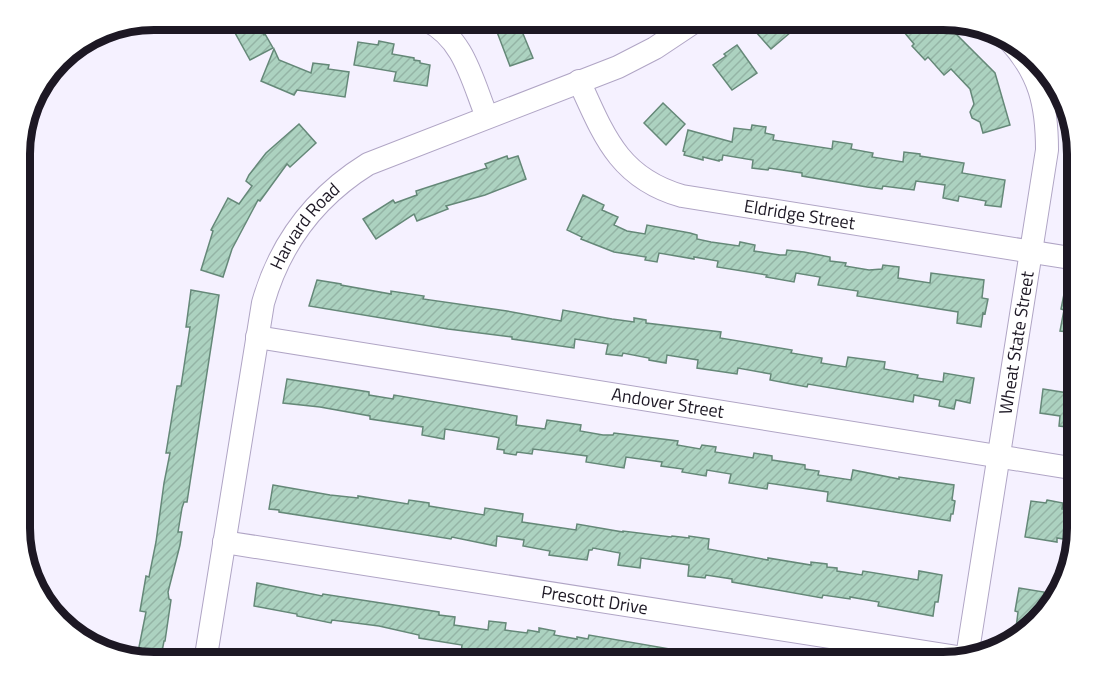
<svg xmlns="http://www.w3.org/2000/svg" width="1097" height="682" font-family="'Titillium Web',sans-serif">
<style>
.building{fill:url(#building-hatch);stroke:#658878;stroke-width:1.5}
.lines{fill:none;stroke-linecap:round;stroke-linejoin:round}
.minor-casing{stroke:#b0a5c5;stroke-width:24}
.minor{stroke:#fff;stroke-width:22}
.labels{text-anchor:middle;stroke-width:6;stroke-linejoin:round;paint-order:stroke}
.street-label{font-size:18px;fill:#1d1824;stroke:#fff}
.rim{fill:none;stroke:#1d1824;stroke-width:8}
</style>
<defs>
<pattern id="building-hatch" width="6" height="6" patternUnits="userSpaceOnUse" patternTransform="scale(1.5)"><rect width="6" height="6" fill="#acd2c0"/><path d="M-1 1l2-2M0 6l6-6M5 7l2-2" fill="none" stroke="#94b4a5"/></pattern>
</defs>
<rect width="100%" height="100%" fill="#f5f1ff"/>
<g class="building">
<path d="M253,20l5,9 2,-1 4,7 1,-1 8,14 -23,12 -16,-29z"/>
<path d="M768,20h37l-34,29 -15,-17z"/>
<path d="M894,20h48l53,53 15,52 -27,8 -3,-11 -8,-4 -2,-6 4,-8 -4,-15 -19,-20 -7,6 -16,-18 -3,3 -13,-14 2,-2z"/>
<path d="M519,24l14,34 -23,8 -13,-34z"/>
<path d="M379,41l15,3 -2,10 22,4v2l6,1v2l10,2 -3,21 -33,-5 2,-9 -42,-7 4,-23 20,3z"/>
<path d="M737,45l20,28 -25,17 -19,-25 13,-9 -2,-2z"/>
<path d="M274,49l5,11 32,13 2,-10 16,2 -1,4 21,3 -4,25 -48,-7 -3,5 -33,-14z"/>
<path d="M663,103l22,21 -19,21 -22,-22z"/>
<path d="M299,124l17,19 -26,24 -3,-3 -27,37 -2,-1 -26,49 -9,28 -22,-7 12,-39 -2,-1 17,-32 11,6 13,-18 -6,-5 3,-6 17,-22z"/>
<path d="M752,125l14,2 -1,6 9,2 -1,5 59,9 1,-8 19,3 -1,5 22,4 -1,4 31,5 1,-10 16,2v2l44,7 -2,10 43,7 -4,27 -16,-2 1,-4 -27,-5 -1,5 -15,-3 2,-13 -29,-4 -2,9 -31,-4 -1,3 -15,-2 -65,-11v-3l-33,-5 -1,2 -16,-2 1,-8 -30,-5 -1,5h-3v1l-16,-4v3l-19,-5 1,-3 -2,-1 5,-21 44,12 2,-14 17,2z"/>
<path d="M507,156l1,3 10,-3 8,23 -41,16 -39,11 2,3 -31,12 -3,-7 -38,25 -13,-20 30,-19 2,3 22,-8 -1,-4 71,-23 -2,-4z"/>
<path d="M583,195l21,10 -2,5 16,7 -4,8 13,6 18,3 2,-9 43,8 7,2v4l14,3 28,4 1,-4 15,3 -1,6 26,4h6l1,-5 17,2 26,5v4l16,2 -1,3 24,4 13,-1 1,-4 16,2 -1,11 32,5 1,-10 53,7 -2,18 6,1 -3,15 -2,-1 -2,14 -24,-4 1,-11 -101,-16 1,-5 -40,-6 2,-8 -24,-4 -2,9 -28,-5 1,-2 -50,-8 1,-6 -24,-4v2l-35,-6 -2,9 -12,-2 1,-3 -32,-5 -33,-13 1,-2 -15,-7z"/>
<path d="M317,280l24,4v1l50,9v-3l33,5 -1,3 84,12 54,10 2,-11 49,9 22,3v-4l12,2v3l75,9 -1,6 72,12 -1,3 31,5 -1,5 25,4 2,-10 37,5 -1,7 34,6 -1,3 26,4 1,-9 30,5 -4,25 -14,-3 -2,9 -15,-3 1,-6 -26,-5 -1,7 -105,-18 -1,3 -16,-3 -21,-4 1,-6 -33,-6 -1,6 -40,-6 1,-8 -31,-5 -1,8 -17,-3v-2l-26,-5 -1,3 -16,-2 2,-10 -33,-5 -1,9 -62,-9v-2l-64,-8 -139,-23z"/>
<path d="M191,290l28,5 -32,207h-3l-2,6 -4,24h4l-2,13 -12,47 1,7 2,1 -6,41h-1l-4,21h-6l-17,-5 9,-45 -6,-1 6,-35 3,1 7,-35 8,-59 6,-30h-4l11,-67h4l9,-59h-4z"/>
<path d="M1064,294l13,2v37l-17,-2 4,-21 -3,-1z"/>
<path d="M287,379l82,13v3l24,4 1,-4 123,21 -1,9 29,4 2,-9 34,5 -1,6 23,4h10l1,-2 64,8 -1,4 23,4 2,-4 14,2 -1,5 38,6 1,-5 18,3v4l33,5v4l14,2 -1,4 33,5 2,-10 46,9v-2l55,8 -2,15 3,1 -2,13h-2l-1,7 -123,-20 1,-9 -60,-9 -1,6 -38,-6 2,-9 -24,-4 -1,6 -24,-4 1,-3 -22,-3 1,-4 -36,-5 -2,11 -38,-6 1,-6 -54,-7 -1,5 -15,-2 -1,3 -12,-2v-3l-7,-1 2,-11 -3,-1 -51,-8 -1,10 -22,-4 1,-8 -53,-8v-3l-50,-9 -37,-4z"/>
<path d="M1043,389l31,5 -1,10h4l-1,24 -17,-2 1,-10 -20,-3z"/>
<path d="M273,485l57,10 28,3v-2l50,8 1,-4 20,3v3l55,9 1,-7 38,6 -1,8 54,8 1,-6 46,8v-1l48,6 1,-1 17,2v-2l20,3 -1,10 60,11v-2l43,7v-3l16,2v3l10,1v3l25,4 1,-4 55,9 1,-9 23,4 -4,27h-3l-2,14 -55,-10 1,-4 -29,-5v2l-27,-4 -1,3 -90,-16v-3l-26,-4 -1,3 -17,-2 1,-11 -48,-7 -1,10 -22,-3 2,-12 -27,-5 -1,2h-3l-2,10 -38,-5 1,-4 -27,-5 1,-6 -27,-4 -1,10 -44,-9 -1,2 -172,-27v-2l-10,-1z"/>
<path d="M1047,500l16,3 -1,6 15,3 -2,29 -18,-3v4l-32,-5 6,-36 15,2z"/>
<path d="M257,583l65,13 1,-2 116,18v3l16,2 -1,8 34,5 1,-9 17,2 -1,7 22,3 1,-3 11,2v-4l16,3 -1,4 23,4v-2l11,2 1,-4 116,20 -1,7h-135l-36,-4v4l-32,-5 -1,2 -10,-2v3l-12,-2 1,-3 -18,-2 1,-8 -43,-7v-3l-40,-9 -47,-6 -1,3 -34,-7v-2l-43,-8z"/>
<path d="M1019,588l25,4 -4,24 -15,14 -9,-2 2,-16 -3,-1z"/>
</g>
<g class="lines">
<g class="minor-casing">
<g id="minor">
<path d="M426,20c38,18 46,60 61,97"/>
<path id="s1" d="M579,81c25,55 40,97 103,115l395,63"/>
<path id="s2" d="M257,337l820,132"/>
<path id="s3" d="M224,542l740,116"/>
<path id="s4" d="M967,657l80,-507c0,-45 -7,-77 -39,-111"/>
<path id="s5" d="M205,662l58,-359c17,-60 52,-106 105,-139l250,-97 37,-19 42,-28"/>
</g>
</g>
<use href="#minor" class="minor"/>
</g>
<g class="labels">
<g class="street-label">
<text dy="6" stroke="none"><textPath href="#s1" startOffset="280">Eldridge Street</textPath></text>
<text dy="6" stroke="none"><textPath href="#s5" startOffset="452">Harvard Road</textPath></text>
<text dy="6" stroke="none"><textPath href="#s4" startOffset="318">Wheat State Street</textPath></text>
<text dy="6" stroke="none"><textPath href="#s2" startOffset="416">Andover Street</textPath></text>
<text dy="6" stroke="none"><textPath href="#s3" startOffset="375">Prescott Drive</textPath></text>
</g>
</g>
<path d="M0 0H1097V682H0ZM154 30H943A124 124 0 0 1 1067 154V528A124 124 0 0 1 943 652H154A124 124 0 0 1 30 528V154A124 124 0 0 1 154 30Z" fill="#fff" fill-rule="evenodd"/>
<path class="rim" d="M154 30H943A124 124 0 0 1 1067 154V528A124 124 0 0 1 943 652H154A124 124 0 0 1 30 528V154A124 124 0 0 1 154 30Z"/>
</svg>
